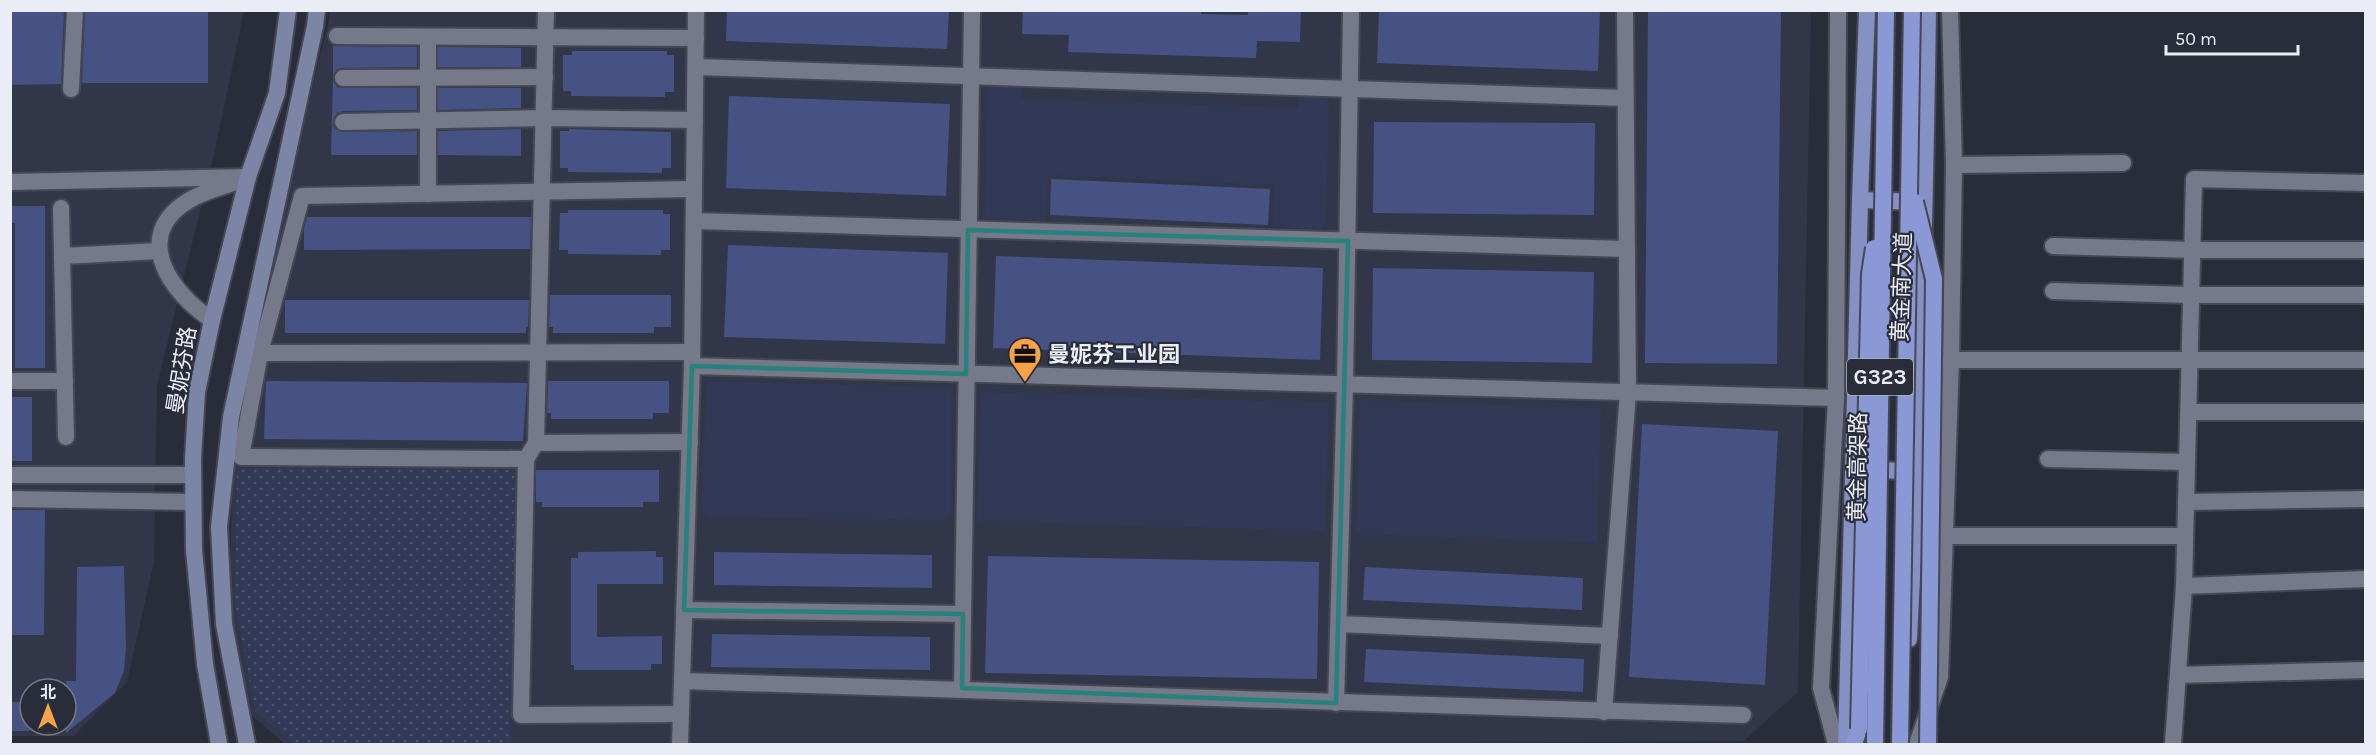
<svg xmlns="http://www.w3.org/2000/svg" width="2376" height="755" font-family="Karla,'Noto Sans SC',sans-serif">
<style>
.built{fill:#323649;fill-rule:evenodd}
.grass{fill:#323957}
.park{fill:url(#park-dots)}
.building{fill:#475284}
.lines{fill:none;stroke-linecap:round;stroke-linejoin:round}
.minor-casing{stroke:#454853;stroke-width:20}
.tertiary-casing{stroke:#454853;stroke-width:20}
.secondary-casing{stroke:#454853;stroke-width:20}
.primary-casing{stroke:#454853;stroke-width:20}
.trunk-casing{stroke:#454853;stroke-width:20}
.minor{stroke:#757989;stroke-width:16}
.tertiary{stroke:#757989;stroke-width:16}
.secondary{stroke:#7d85a6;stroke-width:16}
.primary{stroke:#8590c3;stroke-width:16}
.trunk{stroke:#8a98d6;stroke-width:16}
.trunk-bridge-casing{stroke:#454853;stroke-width:20;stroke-linecap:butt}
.trunk-bridge{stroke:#8a98d6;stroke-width:16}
.marked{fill:none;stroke:#25827c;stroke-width:4.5;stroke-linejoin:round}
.labels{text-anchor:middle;stroke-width:4.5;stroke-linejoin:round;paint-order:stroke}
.shield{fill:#292c39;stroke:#b1b3bd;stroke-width:1.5}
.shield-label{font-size:21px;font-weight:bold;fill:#ebedf6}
.street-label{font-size:22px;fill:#ebedf6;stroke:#292c39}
.poi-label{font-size:22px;font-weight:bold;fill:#ebedf6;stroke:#292c39;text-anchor:start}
</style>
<defs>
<pattern id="park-dots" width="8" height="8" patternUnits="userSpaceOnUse" patternTransform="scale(1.5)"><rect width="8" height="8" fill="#323957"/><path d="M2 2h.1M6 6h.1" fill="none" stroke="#505670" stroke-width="1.8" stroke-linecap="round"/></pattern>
</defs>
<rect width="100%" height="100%" fill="#292c39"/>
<g class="built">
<path d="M10,11h234l-30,144 -57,230 -3,177 -27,120 -53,54h-63zM30,689h36v36h-36z"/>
<path d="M330,11h1481l-13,681 -54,49 -456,3h-1003l-35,-30 -20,-109 2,-138 28,-169 69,-277z"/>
</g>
<g class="grass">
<path d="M988,84l33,1v14l277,9 1,-12h25l5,8 -3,116 -6,9 -47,-2 1,-42 -226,-10 -2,45 -61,-2z"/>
<path d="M707,381l244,7v124l-7,8 -237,-4 -6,-7z"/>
<path d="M981,392l348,11 -4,128 -348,-10z"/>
<path d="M1360,401l241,7 -4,134 -241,-8z"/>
</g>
<path class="park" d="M237,468l278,2 -4,273 -219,1 -37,-34 -20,-107z"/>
<g class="building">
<path d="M10,10h54l-3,74 -51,1z"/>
<path d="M85,10h123v73h-126z"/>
<path d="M727,10h222l-2,39 -221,-8z"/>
<path d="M1023,10h178v4l47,1v-5h53l-1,32 -43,-1 -1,17 -188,-6 1,-17 -47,-1z"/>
<path d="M1379,10h221l-2,61 -221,-8z"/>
<path d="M1648,10h133l-4,354 -132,-1z"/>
<path d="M333,46l84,1v20l-74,1 -6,1 -4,8z"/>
<path d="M438,47l83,1v19h-83z"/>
<path d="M572,51h95v4h7v37h-9v5l-94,-1v-5h-8v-36h9z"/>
<path d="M333,79l4,8 6,1h74v22l-74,1 -6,2 -4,9 1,6 9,4 74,-1v24h-86z"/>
<path d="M438,88h83v20l-83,2z"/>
<path d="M729,96l221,8 -4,92 -220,-8z"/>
<path d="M1374,122l221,1 -1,92 -221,-2z"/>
<path d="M521,129v27l-83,-1v-24z"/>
<path d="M569,129l102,3v36h-9v5l-94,-1v-4h-8v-37h9z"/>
<path d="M1051,179l219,10 -2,36 -218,-10z"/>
<path d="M10,206h35v162h-30v-145h-5z"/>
<path d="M568,210h95v4h7v36h-9v5l-93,-1v-4h-9l1,-37h8z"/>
<path d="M307,217h224l-1,32 -226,1v-22z"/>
<path d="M728,245l220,8 -3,91 -221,-7z"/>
<path d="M996,256l327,12 -3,92 -327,-12z"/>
<path d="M1373,268l221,4 -2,91 -220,-3z"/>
<path d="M550,295h121v32h-17v6h-101v-6h-4z"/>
<path d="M285,300h244l-1,27h-2v6h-241z"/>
<path d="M266,381l261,2 -4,58 -259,-2z"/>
<path d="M548,381h121v32h-16v6h-102v-6h-4z"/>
<rect x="10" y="397" width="22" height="64"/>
<path d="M1642,424l136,7 -13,254 -136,-8z"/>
<path d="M536,470h123v32h-16v5h-101v-5h-6z"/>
<path d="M10,510h35l-1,125h-34z"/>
<path d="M656,551v6h7v27h-66v53l65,-1v28h-11v6h-77v-5h-3v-107h7v-6z"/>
<path d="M714,552l218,3v33l-218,-3z"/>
<path d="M988,556l331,6 -2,117 -332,-6z"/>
<path d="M124,566l2,80 -2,25 -9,22 -49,40v-52h10l1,-114z"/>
<path d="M1365,567l218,11 -1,32 -219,-10z"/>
<path d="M712,634l218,3v33l-219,-3z"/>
<path d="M1366,649l218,10 -1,33 -219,-10z"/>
<rect x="10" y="702" width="20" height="29"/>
</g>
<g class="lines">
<g class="minor-casing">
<g id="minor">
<path d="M546,10l-10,433 -10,16 -5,256 160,-1"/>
<path d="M337,36l359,2"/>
<path d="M428,37v157"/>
<path d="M696,67l929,31"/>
<path d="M343,78l202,-1"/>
<path d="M71,89l4,-79"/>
<path d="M343,122l201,-4 151,2"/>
<path d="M1954,165l169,-2"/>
<path d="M10,182l238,-5"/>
<path d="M61,208l5,229"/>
<path d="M694,221l933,28"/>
<path d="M2053,246l140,4h173"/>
<path d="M62,256l97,-5"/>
<path d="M2053,291l138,4h175"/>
<path d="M212,320c-42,-27 -81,-84 -24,-119 14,-9 33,-14 48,-19"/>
<path d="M260,353l432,-1"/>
<path d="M1951,360h415"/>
<path d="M692,366l1144,32"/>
<path d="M10,381h55"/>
<path d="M2189,412h177"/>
<path d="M536,443l154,-1"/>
<path d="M526,459l-285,-2 19,-104 42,-157 392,-7"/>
<path d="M2048,459l139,3"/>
<path d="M10,475h183"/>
<path d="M10,499l183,3"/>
<path d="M2186,502l180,-3"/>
<path d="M1944,536h241"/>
<path d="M2184,586l182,-7"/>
<path d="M684,610l279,4"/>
<path d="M1339,624l271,12"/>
<path d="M2178,675l188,-5"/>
<path d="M682,681c354,9 707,25 1061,34"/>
<path d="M962,688l10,-678"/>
<path d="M1336,703l9,-319 6,-374"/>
<path d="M1604,712l24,-320 -3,-382"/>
<path d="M680,744l12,-378 4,-356"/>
<path d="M2173,744l11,-158 10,-407 172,4"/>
</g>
</g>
<g class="tertiary-casing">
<g id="tertiary">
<path d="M1836,744l-15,-56 15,-290 2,-388"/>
<path d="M1917,744l23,-67 11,-317 3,-195 -4,-155"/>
</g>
</g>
<g class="secondary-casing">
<g id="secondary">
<path d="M219,744l-14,-80 -11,-114 -1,-91 4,-67 15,-72 36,-143 29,-84 11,-83"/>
<path d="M247,744l-23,-120 -5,-97 12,-110 84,-391 2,-16"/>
</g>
</g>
<g class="primary-casing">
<g id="primary">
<path d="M1860,200l62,2"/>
<path d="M1866,469l52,3"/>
<path d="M1909,639c11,-210 16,-419 19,-629"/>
<path d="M1846,744l14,-544 7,-190"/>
</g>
</g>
<g class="trunk-casing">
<path id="trunk" d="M1854,744l5,-15"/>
</g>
<use href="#minor" class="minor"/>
<use href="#tertiary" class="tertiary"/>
<use href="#secondary" class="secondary"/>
<use href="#primary" class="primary"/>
<use href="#trunk" class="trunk"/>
<g class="trunk-bridge-casing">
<g id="trunk-bridge">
<path d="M1915,202l19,77 -6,465"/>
<path d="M1859,729l11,-455 4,-26"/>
<path d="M1875,744l11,-734"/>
<path d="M1900,744l12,-734"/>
</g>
</g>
<use href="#trunk-bridge" class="trunk-bridge"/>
</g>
<path class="marked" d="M968,230l380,11 -12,462 -374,-15 1,-74 -279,-4 8,-244 274,8z"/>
<defs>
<g id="office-pin" transform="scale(1.725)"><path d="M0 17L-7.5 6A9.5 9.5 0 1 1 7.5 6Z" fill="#f7a248" stroke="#292c39"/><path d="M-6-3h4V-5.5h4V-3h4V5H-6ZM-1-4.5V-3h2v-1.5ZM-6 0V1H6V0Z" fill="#111"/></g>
</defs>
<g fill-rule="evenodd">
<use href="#office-pin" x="1025" y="354"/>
</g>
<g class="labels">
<rect class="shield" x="1847" y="359" width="66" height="36" rx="4.5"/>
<g class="shield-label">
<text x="1880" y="384">G323</text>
</g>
<g class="street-label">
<text transform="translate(1901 287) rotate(-88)" y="8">黄金南大道</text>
<text transform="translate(181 370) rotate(-81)" y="8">曼妮芬路</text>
<text transform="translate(1857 467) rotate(-89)" y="8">黄金高架路</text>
</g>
<g class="poi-label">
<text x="1048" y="362">曼妮芬工业园</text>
</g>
</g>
<rect width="2376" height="755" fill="none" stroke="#ebedf6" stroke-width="24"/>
<g transform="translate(48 707)"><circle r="28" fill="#292c39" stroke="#777985" stroke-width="1.5"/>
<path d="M0-4.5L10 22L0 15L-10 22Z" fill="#f7a248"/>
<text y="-9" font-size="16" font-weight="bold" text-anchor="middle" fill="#ebedf6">北</text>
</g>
<path d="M2166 45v9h132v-9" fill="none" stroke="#ebedf6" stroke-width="3"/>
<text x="2175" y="45" font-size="18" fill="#ebedf6" stroke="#292c39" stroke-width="4.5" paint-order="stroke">50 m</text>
</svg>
